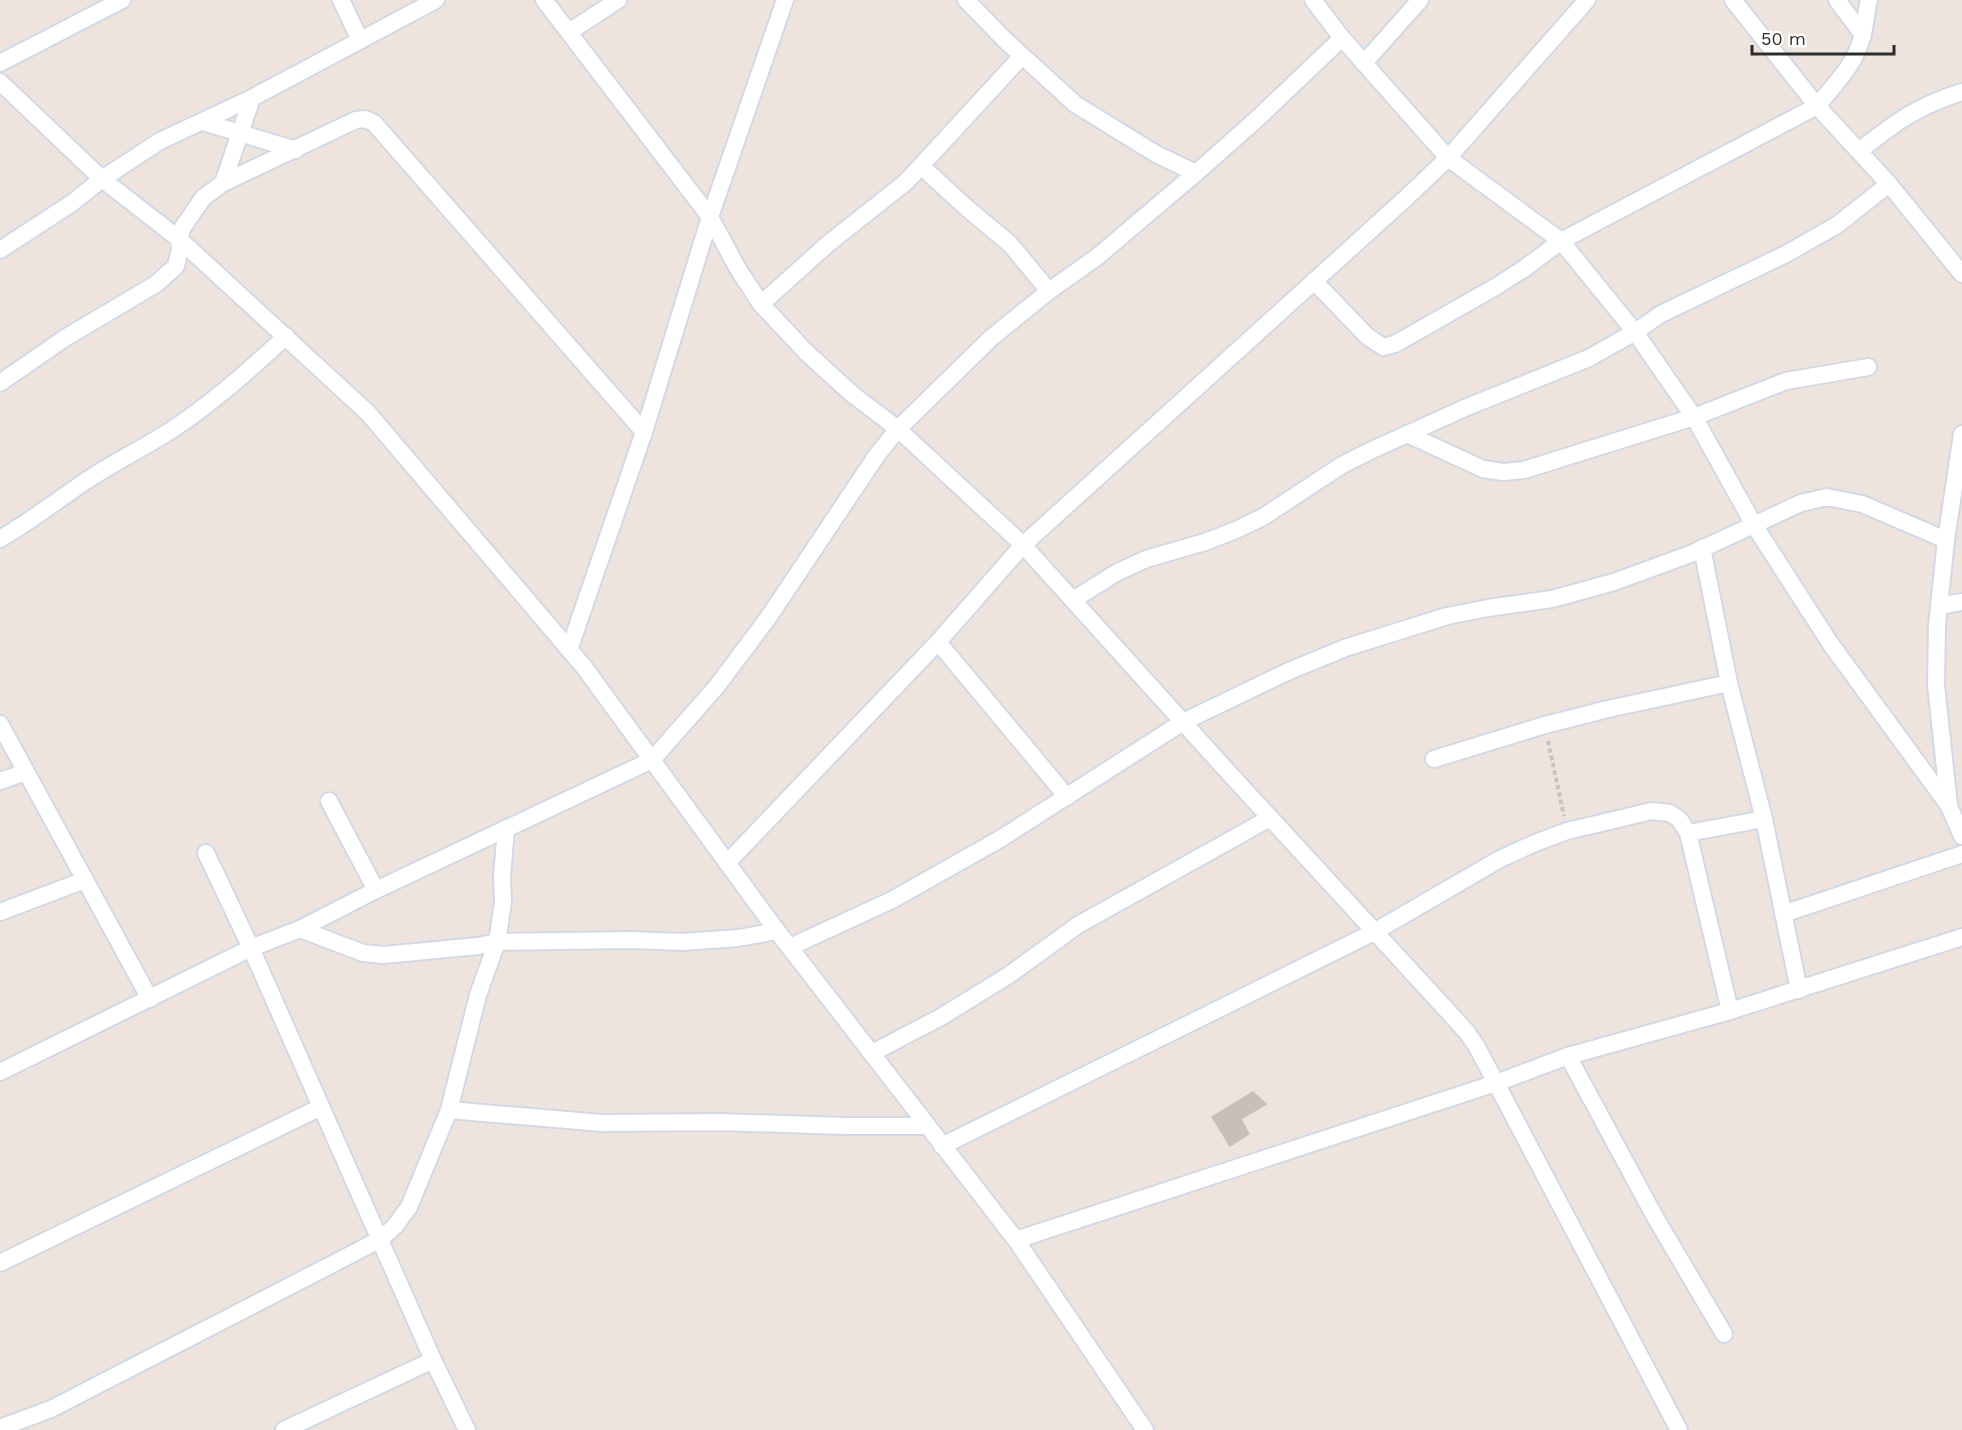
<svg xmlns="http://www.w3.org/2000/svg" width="1962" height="1430" font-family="'Work Sans',sans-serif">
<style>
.building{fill:#c7c0b9;stroke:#cbc0b6;stroke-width:1.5}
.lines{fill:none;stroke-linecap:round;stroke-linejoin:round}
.minor-casing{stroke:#d2d9e6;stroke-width:20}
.path{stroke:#c4c4c4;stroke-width:4;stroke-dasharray:4.5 3;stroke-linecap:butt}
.minor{stroke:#fff;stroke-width:16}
</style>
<rect width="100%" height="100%" fill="#efe4dd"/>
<path class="building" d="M1253,1092l13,12 -25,15 8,15 -19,12 -18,-29z"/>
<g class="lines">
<g class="minor-casing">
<g id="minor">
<path d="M341,0l19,40"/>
<path d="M544,0l166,217 28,52 23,35 46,49 45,41 46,35 125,116 206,228 237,258 11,16 202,383"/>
<path d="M966,0l38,39 71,65 81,50 40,19"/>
<path d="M1313,0l29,38 106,120 113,83 74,91 59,85 60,108 76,118 119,163 13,30"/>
<path d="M1733,0l84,106 72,78 73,90"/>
<path d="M1837,0l26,35"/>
<path d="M569,32l49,-32"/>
<path d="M0,63l122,-63"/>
<path d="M1364,63l56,-63"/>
<path d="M0,82l102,97 77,60 189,174 216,254 193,264 239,309 129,190"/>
<path d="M203,122l93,28"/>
<path d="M1859,151c37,-29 58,-45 103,-59"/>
<path d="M921,166l47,43 42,35 39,47"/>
<path d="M223,183l29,-85"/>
<path d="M0,250l72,-47 30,-24 58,-38 92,-43 184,-98"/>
<path d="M1314,281l53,55 16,11 12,-3 102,-58 28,-18 36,-27 256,-135c18,-22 40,-43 46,-73 3,-11 3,-22 6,-33"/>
<path d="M761,304l68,-61 77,-61 116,-126"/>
<path d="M0,383l65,-45 91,-54 20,-18 4,-17 -1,-10 4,-12 20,-29 20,-15 133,-63 9,-1 9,4 270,309"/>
<path d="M1407,434l76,35 20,3 21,-2 170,-53 92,-36 82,-14"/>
<path d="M0,539c29,-17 55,-37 83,-56 29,-20 61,-35 90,-54 41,-27 77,-59 113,-93"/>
<path d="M1702,548l27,135 35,136 35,171"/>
<path d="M1073,600l43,-27 30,-14 59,-17 31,-12 27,-13 79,-52 30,-15 95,-43 122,-49 46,-26 26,-18 125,-60 51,-29 52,-41"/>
<path d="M1939,606l23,-4"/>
<path d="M938,642l129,155"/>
<path d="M569,650l75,-218 66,-215 75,-217"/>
<path d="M0,724l150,275"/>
<path d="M1434,759l111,-34 63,-16 121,-26"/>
<path d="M0,781l26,-9"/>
<path d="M329,801l47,89"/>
<path d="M1949,805l-13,-120 1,-59 9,-86 16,-106"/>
<path d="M1688,833l76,-14"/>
<path d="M206,853l45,95 182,412 34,70"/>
<path d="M727,863l211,-221 85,-97 383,-347 42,-40 139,-158"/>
<path d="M0,912l85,-32"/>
<path d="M1783,914l179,-60"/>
<path d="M300,929l63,24 20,2 95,-9 19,-4 135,-2 50,2 56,-4 39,-7"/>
<path d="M790,947l102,-47 108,-61 183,-117 106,-51 56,-23 102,-32 41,-8 64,-9 62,-17 79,-29 108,-50 26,-6 35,7 84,36"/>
<path d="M872,1053l69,-36 68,-42 69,-50 192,-107"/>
<path d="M1568,1056l87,161 69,117"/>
<path d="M0,1072l251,-124 49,-19 76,-39 276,-130 65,-74 51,-68 109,-163 21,-26 93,-91 58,-47 48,-34 99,-84 62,-55 84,-80"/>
<path d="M449,1110l153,13 118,-1 126,4h81"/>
<path d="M942,1146l432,-214 126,-73 35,-16 32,-12 85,-20 18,2 10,7 8,13 42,178"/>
<path d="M1016,1240l480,-157 72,-27 162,-45 232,-74"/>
<path d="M0,1263l321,-156"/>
<path d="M0,1428l51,-19 330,-170 14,-13 14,-19 40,-97 29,-115 19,-53 6,-40 -1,-25 4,-49"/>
<path d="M284,1430l149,-70"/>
</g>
</g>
<path class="path" d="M1548,741l16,75"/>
<use href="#minor" class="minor"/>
</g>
<path d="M1752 45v9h142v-9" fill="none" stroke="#2c2c2c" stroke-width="3"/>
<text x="1761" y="45" font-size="18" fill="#2c2c2c" stroke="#ffffff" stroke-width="4.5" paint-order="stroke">50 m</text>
</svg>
